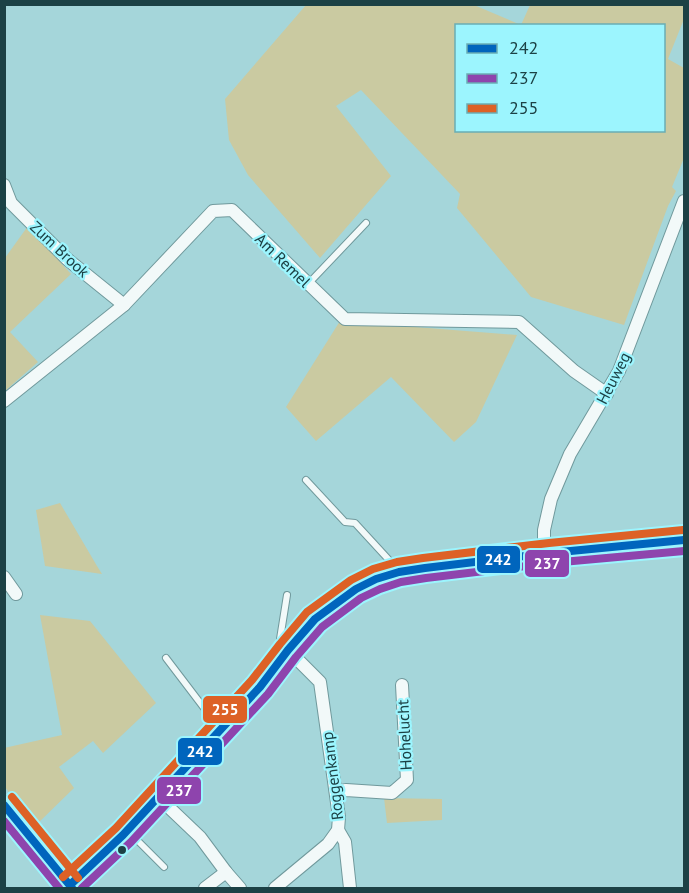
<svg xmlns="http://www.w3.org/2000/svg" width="689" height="893" font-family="'PT Sans',sans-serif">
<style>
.green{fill:#cacaa1;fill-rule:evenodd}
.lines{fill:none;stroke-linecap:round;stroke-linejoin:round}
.service-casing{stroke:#70999c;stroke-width:8}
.minor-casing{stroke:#70999c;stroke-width:14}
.secondary-casing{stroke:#70999c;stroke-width:18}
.service{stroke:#f2f9f9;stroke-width:6}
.minor{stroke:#f2f9f9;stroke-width:12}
.secondary{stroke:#e8f1f0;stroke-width:16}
.bus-1-casing{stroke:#9cf5fe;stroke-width:12}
.bus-2-casing{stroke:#9cf5fe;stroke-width:12}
.bus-3-casing{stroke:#9cf5fe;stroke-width:12}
.bus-1{stroke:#0065bd;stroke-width:8}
.bus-2{stroke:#8e44ad;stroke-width:8}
.bus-3{stroke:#dd6126;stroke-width:8}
.bus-dot{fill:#1c4145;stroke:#9cf5fe;stroke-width:2}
.labels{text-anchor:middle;stroke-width:4.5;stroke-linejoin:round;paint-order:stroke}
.street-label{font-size:16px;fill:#1c4145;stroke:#9cf5fe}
.line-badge{stroke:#9cf5fe;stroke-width:2}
.badge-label{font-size:16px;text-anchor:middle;font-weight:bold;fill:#fff}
</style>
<rect width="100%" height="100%" fill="#a5d6da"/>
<g class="green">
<path d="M306,5h168l47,20 9,-20h154v14l-16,40 16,9v90l-12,29 4,4 -8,15 -44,119 -93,-28 -74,-89 3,-14 -99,-104 -25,16 55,70 -71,82 -72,-83 -19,-35 -4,-41zM456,26h208v104h-208z"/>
<path d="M28,226l43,48 -61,58 28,30 -33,29v-133z"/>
<path d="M340,321l177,14 -41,87 -22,20 -63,-65 -75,64 -30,-34z"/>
<path d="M60,503l37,63 5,8 -57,-8 -9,-56z"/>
<path d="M40,615l50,6 66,82 -53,50 -10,-12 -34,26 15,21 -40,39 -29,-40 -1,-39 58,-13z"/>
<path d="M384,798l58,1v21l-55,3z"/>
</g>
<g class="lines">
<g class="service-casing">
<g id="service">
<path d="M309,283l57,-60"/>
<path d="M306,480l39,42 10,1 34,37 6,13"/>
<path d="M287,595l-7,44 1,5 7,6"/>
<path d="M166,658l54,71"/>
<path d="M127,830l37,37"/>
</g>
</g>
<g class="minor-casing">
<g id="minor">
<path d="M4,185l7,18 56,56 57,46"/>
<path d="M4,401l120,-96 89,-94 19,-1 113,109 174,3 55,49 33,23"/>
<path d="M544,554v-24l7,-31 19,-45 49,-83 65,-170"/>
<path d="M4,577l12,17"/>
<path d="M336,792l10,-2 46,3 15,-13 -5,-95"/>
<path d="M158,797l42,40 26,35 14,16"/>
<path d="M338,830l7,12 5,46"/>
<path d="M70,885l53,-50 137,-148 28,-37 27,-31 41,-30 20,-10 23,-7 26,-4 125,-15 134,-13"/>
<path d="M205,888l21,-16"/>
<path d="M275,888l53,-44 10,-14 1,-13 -19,-135 -32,-32"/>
</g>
</g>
<g class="secondary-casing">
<path id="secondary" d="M4,804l68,84"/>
</g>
<use href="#service" class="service"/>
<use href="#minor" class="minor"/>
<use href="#secondary" class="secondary"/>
<g class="bus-1-casing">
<g id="bus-1">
<path d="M4,805l68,83"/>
<path d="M70,885l53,-50 137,-148 28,-37 27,-31 41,-30 20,-10 23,-7 26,-4 125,-15 134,-13"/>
</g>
</g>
<g class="bus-2-casing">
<g id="bus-2">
<path d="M4,821l55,67"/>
<path d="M82,888l49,-46 137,-148 28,-37 26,-30 39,-29 19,-9 21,-7 25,-4 125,-15 133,-12"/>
</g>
</g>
<g class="bus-3-casing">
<g id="bus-3">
<path d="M12,797l66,81"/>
<path d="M63,877l53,-49 136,-148 28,-36 27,-32 44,-32 22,-11 24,-7 26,-4 126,-15 134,-13"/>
</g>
</g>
<use href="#bus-1" class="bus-1"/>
<use href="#bus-2" class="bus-2"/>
<use href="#bus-3" class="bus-3"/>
</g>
<circle class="bus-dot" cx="122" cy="850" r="5"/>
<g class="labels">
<g class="street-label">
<text transform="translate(60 249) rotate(43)" y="6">Zum Brook</text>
<text transform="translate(283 260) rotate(44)" y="6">Am Remel</text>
<text transform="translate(613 378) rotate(-63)" y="6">Heuweg</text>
<text transform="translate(404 735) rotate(-93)" y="6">Hohelucht</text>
<text transform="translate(332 776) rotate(-97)" y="6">Roggenkamp</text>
</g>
</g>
<g class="line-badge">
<rect x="476" y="545" width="45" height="29" rx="6" fill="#0065bd"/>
<rect x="524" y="549" width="46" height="29" rx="6" fill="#8e44ad"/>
<rect x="202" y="695" width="46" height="29" rx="6" fill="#dd6126"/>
<rect x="177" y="737" width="46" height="29" rx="6" fill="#0065bd"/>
<rect x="156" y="776" width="46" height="29" rx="6" fill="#8e44ad"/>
</g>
<g class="badge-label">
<text x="498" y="565">242</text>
<text x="547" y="569">237</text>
<text x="225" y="715">255</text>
<text x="200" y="757">242</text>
<text x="179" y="796">237</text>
</g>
<rect width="689" height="893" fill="none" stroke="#1c4145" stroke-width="12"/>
<rect x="455" y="24" width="210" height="108" fill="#9cf5fe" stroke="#69adb4" stroke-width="1.5"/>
<rect x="467" y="44" width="30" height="9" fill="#0065bd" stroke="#69adb4" stroke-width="1.5"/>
<text x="509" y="54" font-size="18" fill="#1c4145">242</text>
<rect x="467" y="74" width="30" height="9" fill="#8e44ad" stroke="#69adb4" stroke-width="1.5"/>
<text x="509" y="84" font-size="18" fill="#1c4145">237</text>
<rect x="467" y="104" width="30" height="9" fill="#dd6126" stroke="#69adb4" stroke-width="1.5"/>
<text x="509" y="114" font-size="18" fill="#1c4145">255</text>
</svg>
